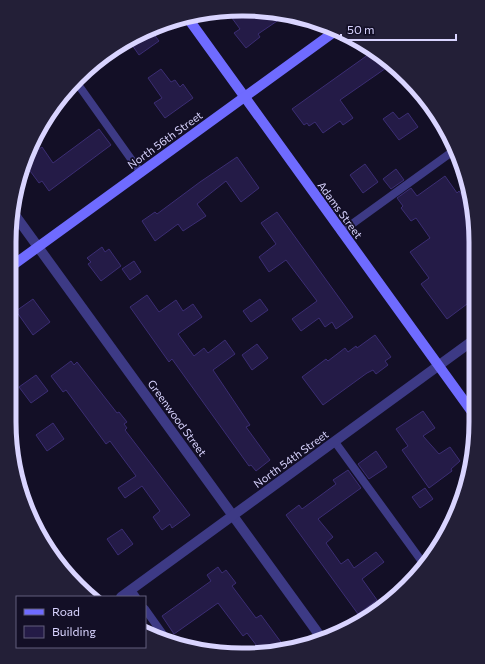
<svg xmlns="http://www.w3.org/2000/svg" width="485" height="664" font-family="Commissioner,sans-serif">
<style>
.building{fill:#241b47;stroke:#3b2d73}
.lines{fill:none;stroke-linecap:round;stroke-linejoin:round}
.lane{stroke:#3d3a85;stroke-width:8}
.street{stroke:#3d3a85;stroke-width:10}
.secondary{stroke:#6f6bff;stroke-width:10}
.labels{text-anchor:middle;stroke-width:3.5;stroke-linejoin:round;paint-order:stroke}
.street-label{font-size:11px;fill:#d9d4ff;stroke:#130f26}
.rim{fill:none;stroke:#d9d4ff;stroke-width:5}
</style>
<rect width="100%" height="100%" fill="#130f26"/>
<g class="building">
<path d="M273,11l13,4 -28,19 2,3 -14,11 -12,-15 6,-4 -11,-15z"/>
<path d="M152,32l7,9 -20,14 -9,-13z"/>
<path d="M372,52l17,14 -49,34 13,18 -10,7 -3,-4 -17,12 -8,-11 -6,4 -2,-3 -3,2 -12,-16z"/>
<path d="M161,69l10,13 4,-2 5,7 3,-3 10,14 -28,20 -11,-15 8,-5 -14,-20z"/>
<path d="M393,112l6,7 9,-6 10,14 -19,13 -16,-21z"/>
<path d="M99,129l12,16 -62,46 -7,-10 -3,2 -14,-19 3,-7 14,-10 11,16z"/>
<path d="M237,157l22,31 -18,14 -15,-21 -29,23 9,12 -23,15 -5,-7 -23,17 -13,-20 13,-9 2,2 43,-32z"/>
<path d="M365,164l13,18 -15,11 -13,-18z"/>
<path d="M396,169l8,11 -13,9 -8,-10z"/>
<path d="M445,176l12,17 2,-2 14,19 -5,3 6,8 1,77 -28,21 -26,-35 8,-6 -19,-26 20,-14 -14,-20 -5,3 -10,-13 2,-2 -6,-8 14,-10 6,8z"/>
<path d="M277,212l76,105 -17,12 -4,-7 -7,5 -6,-9 -18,13 -9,-12 25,-18 -31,-41 -17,12 -10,-15 17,-13 -15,-21z"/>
<path d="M102,247l3,5 4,-3 12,17 -20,15 -13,-17 3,-2 -4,-4z"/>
<path d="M134,261l7,11 -11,8 -8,-11z"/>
<path d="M147,295l12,17 17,-12 7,11 10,-7 9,13 -24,17 16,22 10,-8 4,5 17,-13 10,14 -22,16 37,55 -4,2 24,33 -14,11 -5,-6 -2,1 -77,-107 -3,3 -39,-55z"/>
<path d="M33,299l17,23 -17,13 -17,-24z"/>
<path d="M260,299l8,11 -17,12 -8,-11z"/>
<path d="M375,335l16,22 -6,4 3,4 -12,9 -3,-4 -6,3 -44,32 -21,-28 24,-18 2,2 17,-13 3,4 8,-6 1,2z"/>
<path d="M257,344l11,14 -16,12 -10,-15z"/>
<path d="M71,361l3,4 3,-3 40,51 2,-1 8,10 -3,2 3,4 -2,2 65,85 -18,13 -2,-4 -8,6 -9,-13 7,-6 -18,-25 -17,12 -7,-10 18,-12 -26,-35 -4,3 -40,-54 -3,2 -12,-16z"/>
<path d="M36,375l12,16 -17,12 -12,-16z"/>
<path d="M423,411l12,17 -12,8 16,18 11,-7 10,14 -9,8 1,2 -23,17 -27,-38 6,-4 -12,-17z"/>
<path d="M53,423l11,16 -17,12 -11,-16z"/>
<path d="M376,451l11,16 -18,12 -11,-15z"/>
<path d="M348,470l13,18 -43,31 15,18 -7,6 15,21 7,-5 6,9 22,-16 8,10 -22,17 15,21 -19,14 -72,-99 13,-10 3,4 34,-25 -3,-4z"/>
<path d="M425,488l8,11 -13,9 -8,-11z"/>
<path d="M122,529l11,15 -15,11 -11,-16z"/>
<path d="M218,567l4,6 4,-3 10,13 -4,3 24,32 5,-3 25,34 -23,5 -16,-21 -4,3 -25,-33 -44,31 -12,-18 49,-35 -4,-6z"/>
</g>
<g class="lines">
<g class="lane">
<path d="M77,83l64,90"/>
<path d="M341,232l115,-83"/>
<path d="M335,442l88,121"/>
<path d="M131,590l5,7"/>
<path d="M145,609l22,31"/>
</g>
<g class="street">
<path d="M12,211l311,429"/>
<path d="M121,597l354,-258"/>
</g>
<g class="secondary">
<path d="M187,17l288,399"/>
<path d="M9,268l325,-236"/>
</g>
</g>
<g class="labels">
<g class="street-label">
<text transform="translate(165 140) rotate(-36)" y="4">North 56th Street</text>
<text transform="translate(340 210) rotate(54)" y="4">Adams Street</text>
<text transform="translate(177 418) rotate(54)" y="4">Greenwood Street</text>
<text transform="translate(291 459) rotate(-36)" y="4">North 54th Street</text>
</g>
</g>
<path d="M0 0H485V664H0ZM242 16H243A226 226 0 0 1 469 242V422A226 226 0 0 1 243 648H242A226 226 0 0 1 16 422V242A226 226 0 0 1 242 16Z" fill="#231f37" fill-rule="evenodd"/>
<path class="rim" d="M242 16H243A226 226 0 0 1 469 242V422A226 226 0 0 1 243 648H242A226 226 0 0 1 16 422V242A226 226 0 0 1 242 16Z"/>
<rect x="16" y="596" width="130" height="52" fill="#130f26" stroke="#625e7d"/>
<rect x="24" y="609" width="20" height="6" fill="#6f6bff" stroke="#625e7d"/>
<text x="52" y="616" font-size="12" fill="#d9d4ff">Road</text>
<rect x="24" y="626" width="20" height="12" fill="#241b47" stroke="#625e7d"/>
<text x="52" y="636" font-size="12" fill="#d9d4ff">Building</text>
<path d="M341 34v6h115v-6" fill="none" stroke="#d9d4ff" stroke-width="2"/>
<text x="347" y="34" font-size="12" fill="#d9d4ff" stroke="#130f26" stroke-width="3" paint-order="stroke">50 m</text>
</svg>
